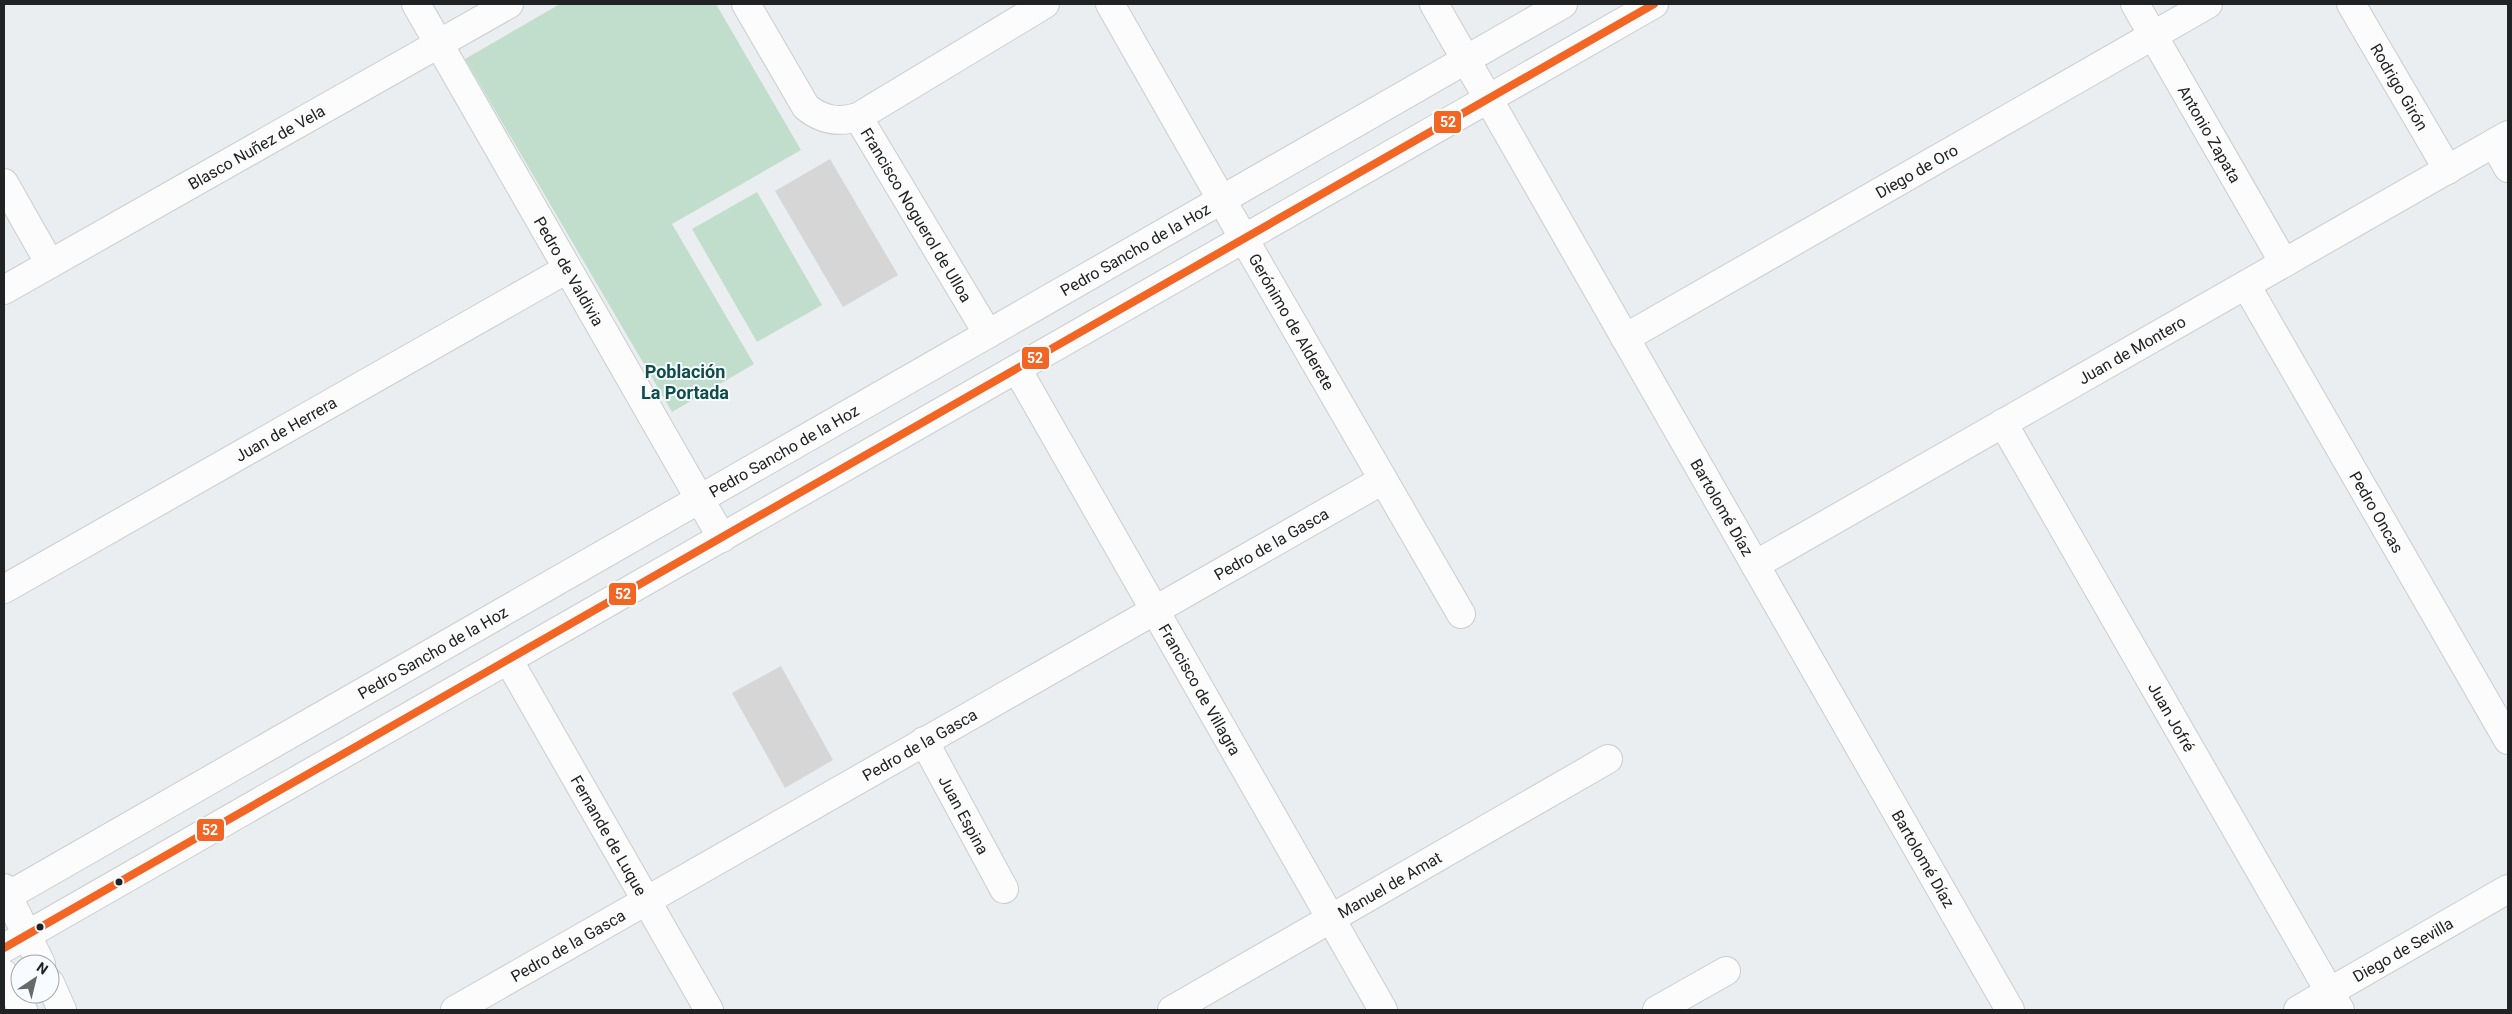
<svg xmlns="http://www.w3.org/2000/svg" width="2512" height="1014" font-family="Roboto,sans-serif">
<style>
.green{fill:#c0decb}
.building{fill:#d6d6d7}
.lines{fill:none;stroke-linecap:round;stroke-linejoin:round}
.minor-casing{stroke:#cacccd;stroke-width:30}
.minor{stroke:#fcfcfd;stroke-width:28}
.bus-1-casing{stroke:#f8fbff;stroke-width:11}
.bus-1{stroke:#f26522;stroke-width:8}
.bus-dot{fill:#212223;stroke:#f8fbff;stroke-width:2}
.labels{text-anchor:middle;stroke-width:4;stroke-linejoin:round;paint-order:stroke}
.street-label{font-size:16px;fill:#212223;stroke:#f8fbff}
.neighbourhood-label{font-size:18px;font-weight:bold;fill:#0e4d4a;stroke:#f8fbff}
.line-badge{stroke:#f8fbff;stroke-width:2}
.badge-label{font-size:14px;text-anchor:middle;font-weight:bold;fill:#fff}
</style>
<rect width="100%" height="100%" fill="#ebeef0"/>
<g class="green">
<path d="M560,4h156l85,146 -129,74 82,140 -82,48 -207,-353z"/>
<path d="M757,192l65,113 -65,37 -65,-113z"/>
</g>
<g class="building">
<path d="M830,159l68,116 -55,32 -68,-116z"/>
<path d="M781,666l52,94 -48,28 -53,-95z"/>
</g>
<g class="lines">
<g class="minor-casing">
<g id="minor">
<path id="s1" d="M416,4l306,534"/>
<path d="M746,4l60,103c16,13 32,16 52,10l187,-113"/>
<path id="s2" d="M1110,4l134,235 217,375"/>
<path id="s3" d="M1434,4l576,1006"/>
<path id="s4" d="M2135,4l149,259"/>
<path id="s5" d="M2351,4l97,166"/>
<path id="s6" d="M858,117l130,217"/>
<path d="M2494,143l14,25"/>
<path d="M4,183l46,81"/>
<path id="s7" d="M2246,285l262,455"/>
<path id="s8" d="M4,290l505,-286"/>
<path id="s9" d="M1625,338l583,-334"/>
<path id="s10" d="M1017,369l366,641"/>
<path id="s11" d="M2003,423l337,587"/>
<path id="s12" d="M1755,565l753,-430"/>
<path id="s13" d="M4,589l563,-320"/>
<path id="s14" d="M509,661l200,349"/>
<path id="s15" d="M924,741l80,148"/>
<path d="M4,888l37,76"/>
<path id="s16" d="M4,898l1559,-894"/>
<path d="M4,948l1650,-944"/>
<path d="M4,974l19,36"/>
<path d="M50,983l12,27"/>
<path id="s17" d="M455,1010l928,-530"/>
<path id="s18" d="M1172,1010l436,-251"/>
<path d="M1657,1010l69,-39"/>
<path id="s19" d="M2298,1010l210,-121"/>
</g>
</g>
<use href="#minor" class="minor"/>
<g class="bus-1-casing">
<path id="bus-1" d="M4,948l1650,-944"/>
</g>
<use href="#bus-1" class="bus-1"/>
</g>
<g class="bus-dot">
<circle cx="119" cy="882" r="4.5"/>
<circle cx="40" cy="927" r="4.5"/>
</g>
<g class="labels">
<g class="street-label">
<text dy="6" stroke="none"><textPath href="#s5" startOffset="96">Rodrigo Girón</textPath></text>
<text dy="6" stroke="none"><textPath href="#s4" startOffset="150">Antonio Zapata</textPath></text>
<text dy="6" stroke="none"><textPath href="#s8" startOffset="290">Blasco Nuñez de Vela</textPath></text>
<text dy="6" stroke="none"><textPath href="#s9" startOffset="336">Diego de Oro</textPath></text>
<text dy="6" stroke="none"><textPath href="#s6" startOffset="114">Francisco Noguerol de Ulloa</textPath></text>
<text dy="6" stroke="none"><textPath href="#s16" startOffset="1304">Pedro Sancho de la Hoz</textPath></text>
<text dy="6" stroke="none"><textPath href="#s1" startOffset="308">Pedro de Valdivia</textPath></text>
<text dy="6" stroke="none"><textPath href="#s2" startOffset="366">Gerónimo de Alderete</textPath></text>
<text dy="6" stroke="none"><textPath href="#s12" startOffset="434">Juan de Montero</textPath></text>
<text dy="6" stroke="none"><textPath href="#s13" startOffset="324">Juan de Herrera</textPath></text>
<text dy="6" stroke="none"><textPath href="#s16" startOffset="899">Pedro Sancho de la Hoz</textPath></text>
<text dy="6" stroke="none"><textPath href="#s3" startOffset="580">Bartolomé Díaz</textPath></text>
<text dy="6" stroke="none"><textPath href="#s7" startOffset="262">Pedro Oncas</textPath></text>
<text dy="6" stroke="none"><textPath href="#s17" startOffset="940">Pedro de la Gasca</textPath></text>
<text dy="6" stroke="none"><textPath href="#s16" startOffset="494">Pedro Sancho de la Hoz</textPath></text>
<text dy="6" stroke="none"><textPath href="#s10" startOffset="369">Francisco de Villagra</textPath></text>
<text dy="6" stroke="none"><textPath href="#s11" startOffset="339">Juan Jofré</textPath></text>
<text dy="6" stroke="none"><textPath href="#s17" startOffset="535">Pedro de la Gasca</textPath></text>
<text dy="6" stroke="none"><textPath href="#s15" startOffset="84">Juan Espina</textPath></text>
<text dy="6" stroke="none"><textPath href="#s14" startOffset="201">Fernande de Luque</textPath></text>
<text dy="6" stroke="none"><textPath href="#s3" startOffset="985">Bartolomé Díaz</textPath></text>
<text dy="6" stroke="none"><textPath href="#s18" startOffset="251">Manuel de Amat</textPath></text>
<text dy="6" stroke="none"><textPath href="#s17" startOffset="130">Pedro de la Gasca</textPath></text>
<text dy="6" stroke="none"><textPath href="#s19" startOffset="121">Diego de Sevilla</textPath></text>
</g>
<g class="neighbourhood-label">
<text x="685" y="378">Población<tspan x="685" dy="21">La Portada</tspan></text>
</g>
</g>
<g class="line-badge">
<rect x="1433" y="110" width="29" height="24" rx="5" fill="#f26522"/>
<rect x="1021" y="346" width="29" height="24" rx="5" fill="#f26522"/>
<rect x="608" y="582" width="29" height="24" rx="5" fill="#f26522"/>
<rect x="196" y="818" width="29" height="24" rx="5" fill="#f26522"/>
</g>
<g class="badge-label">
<text x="1448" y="127">52</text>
<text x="1035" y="363">52</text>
<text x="623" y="599">52</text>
<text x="210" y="835">52</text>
</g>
<rect width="2512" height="1014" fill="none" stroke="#212223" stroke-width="10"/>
<g transform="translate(35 979) rotate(35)"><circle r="24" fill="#f8fbff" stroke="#a2a4a7"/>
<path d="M0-4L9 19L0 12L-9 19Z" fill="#68696b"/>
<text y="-8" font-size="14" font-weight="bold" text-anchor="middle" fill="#212223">N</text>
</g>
</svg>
